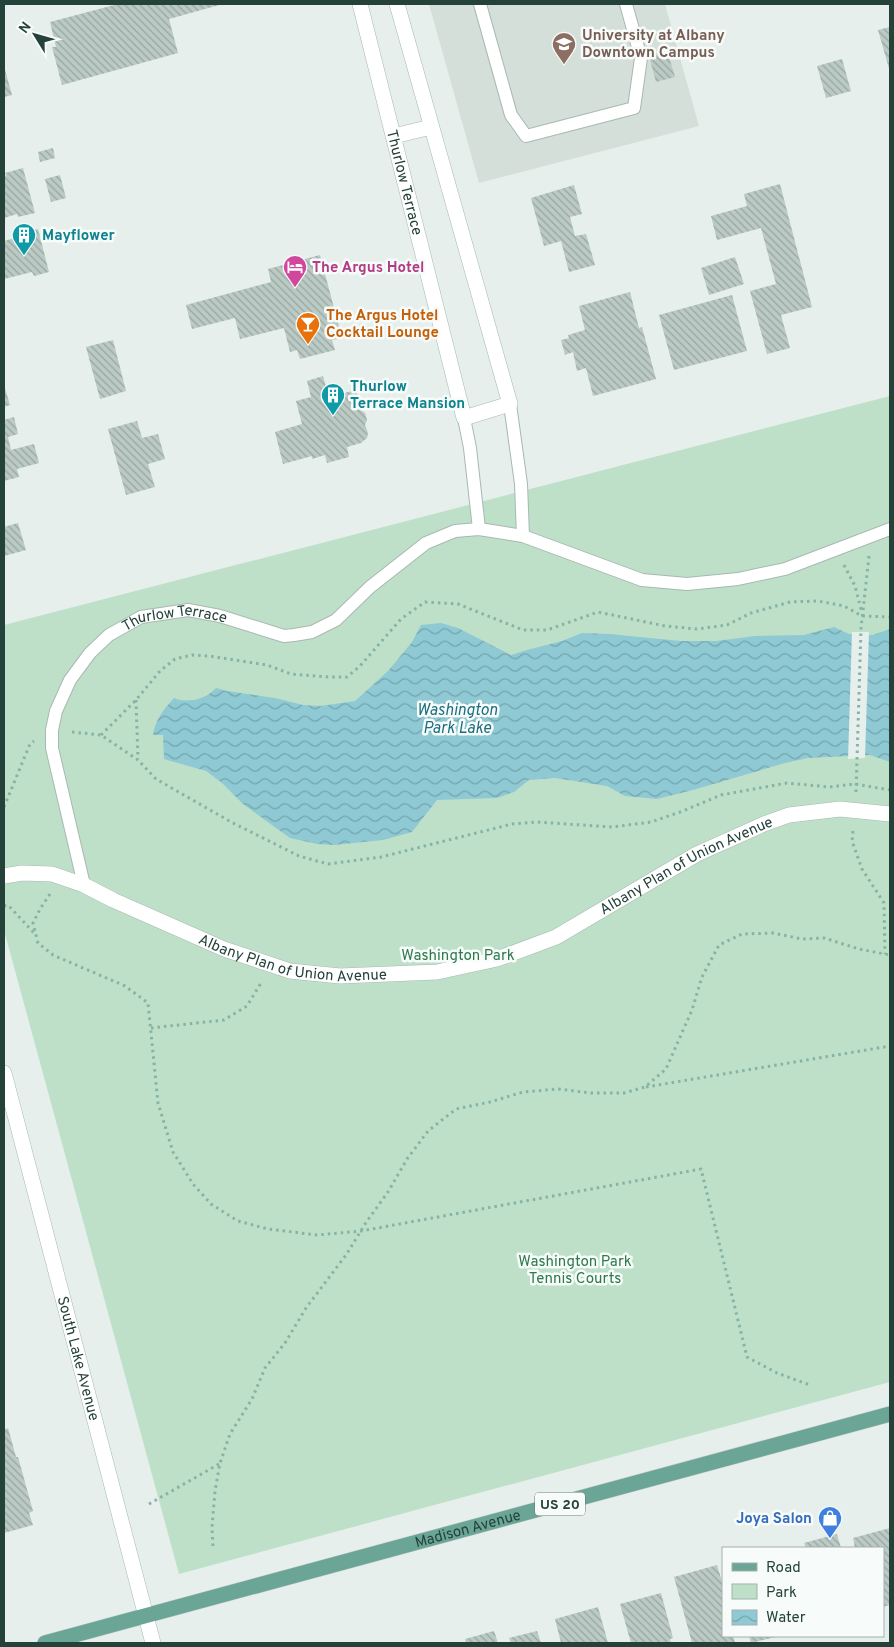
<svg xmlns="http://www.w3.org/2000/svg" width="894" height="1647" font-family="Overpass,sans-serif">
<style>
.built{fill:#d4dfda}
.park{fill:#bfe0c8}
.water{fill:url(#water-waves)}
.pier{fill:#e6efeb}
.building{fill:url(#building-back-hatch)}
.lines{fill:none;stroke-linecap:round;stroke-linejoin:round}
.service-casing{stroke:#a8b8b2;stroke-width:14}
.minor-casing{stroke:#a8b8b2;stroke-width:16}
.primary-casing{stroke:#c2cac8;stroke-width:16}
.path{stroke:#86b3a5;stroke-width:3;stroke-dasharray:2.5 4;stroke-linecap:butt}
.service{stroke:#fff;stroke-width:12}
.minor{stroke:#fff;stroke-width:15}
.primary{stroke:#6aa596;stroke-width:15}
.labels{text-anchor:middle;stroke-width:5;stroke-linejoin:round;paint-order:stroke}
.shield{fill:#f7fbf9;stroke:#637a73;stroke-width:1}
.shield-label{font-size:14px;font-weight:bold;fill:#24423a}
.education-label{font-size:15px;font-weight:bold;fill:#785e54;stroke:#f7fbf9;text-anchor:start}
.street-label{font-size:15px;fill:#24423a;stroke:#f7fbf9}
.culture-label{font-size:15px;font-weight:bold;fill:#0d838f;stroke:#f7fbf9;text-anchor:start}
.hotel-label{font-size:15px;font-weight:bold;fill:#b23c85;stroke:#f7fbf9;text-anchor:start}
.food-label{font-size:15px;font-weight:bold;fill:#c56008;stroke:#f7fbf9;text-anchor:start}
.park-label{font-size:15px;fill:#2d7a4b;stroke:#f7fbf9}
.shop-label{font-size:15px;font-weight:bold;fill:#366cbe;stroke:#f7fbf9;text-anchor:end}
.water-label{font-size:16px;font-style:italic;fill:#1c6f80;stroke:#f7fbf9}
</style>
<defs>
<pattern id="water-waves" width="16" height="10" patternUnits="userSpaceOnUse" patternTransform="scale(1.25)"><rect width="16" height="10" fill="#8ec9d4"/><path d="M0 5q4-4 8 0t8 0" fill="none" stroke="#74a5ad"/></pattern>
<pattern id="building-back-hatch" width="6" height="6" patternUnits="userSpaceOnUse" patternTransform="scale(1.25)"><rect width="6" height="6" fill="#bbcac4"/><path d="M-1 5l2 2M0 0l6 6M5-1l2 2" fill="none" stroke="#98a6a0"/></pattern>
</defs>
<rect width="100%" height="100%" fill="#e6efeb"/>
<path class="built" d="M429,4h236l34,122 -220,57z"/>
<path class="park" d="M890,396v986l-711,192 -175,-644v-305z"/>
<path class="water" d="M441,623l17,5 53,27 16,-5 35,-9 20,-8 27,1 72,7h35l39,-5 49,-1 30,-8 15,7 24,1 17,-6v133l-20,-7 -62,3 -23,5 -92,27 -36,9 -32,-3 -18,-10 -52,-8 -26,2 -15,12 -17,6 -60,2 -25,32 -29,8 -49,5 -17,-1 -27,-6 -47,-34 -21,-21 -16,-12 -42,-12 -1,-24h-10c2,-15 11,-26 21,-37 14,6 32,1 42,-10l11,3 48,7 28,7 17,1 35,-5 33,-30 24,-29 9,-17z"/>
<path class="pier" d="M852,632h17l-4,126 -17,1z"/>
<g class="building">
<path d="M118,4h105l-54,15 9,34 -116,32 -10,-38h4l-6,-25z"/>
<path d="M890,27v45l-12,-42z"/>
<path d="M667,50l8,27 -19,5 -7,-26z"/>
<path d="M842,59l9,32 -25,7 -9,-32z"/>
<path d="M4,66l8,29 -8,2z"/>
<path d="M53,148l2,10 -15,4 -2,-10z"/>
<path d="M23,168l12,45 -17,4 -1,-3 -13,4v-42h2l-1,-3z"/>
<path d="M60,175l6,23 -15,4 -6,-23z"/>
<path d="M780,184l32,123 -31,8 9,33 -23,6 -17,-63 26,-7 -15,-56 -44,12 -6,-24 36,-10 -3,-12z"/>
<path d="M574,185l8,29 -12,3 5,19 11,-2 9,31 -26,7 -8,-31 -17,5 -13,-48z"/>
<path d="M38,229l11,43 -15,4 -2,-4 -28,7v-38l18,-5 -1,-3z"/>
<path d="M320,255l22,83 -10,2 3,10 -35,9 -3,-9 -7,2 -6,-24 -44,11 -5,-21 -43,11 -6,-24 85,-23 -3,-13z"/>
<path d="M735,257l9,27 -35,11 -8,-27z"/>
<path d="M630,292l9,36 3,-1 14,52 -63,17 -7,-28 -9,3 -4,-19 -8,3 -4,-15 8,-2 -1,-3 17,-5 -6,-24z"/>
<path d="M732,295l15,56 -73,19 -15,-55z"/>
<path d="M113,340l13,51 -26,8 -14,-52z"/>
<path d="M323,376l6,21 27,-7 5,20 4,3 2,7 -2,5 3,8 -1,5 -6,5 -14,4 2,10 -22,6 -2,-8 -13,4v-3l-29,8 -8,-32 27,-8 -6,-23 15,-4 -4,-16z"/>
<path d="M4,385l6,20 -6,2z"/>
<path d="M14,417l4,17 -10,3 3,13 23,-6 5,19 -22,6 2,8 -15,4v-61z"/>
<path d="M137,421l5,17 16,-4 7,25 -17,5 7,23 -29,8 -18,-66z"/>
<path d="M18,523l8,27 -22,6v-29z"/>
<path d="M8,1428l8,29h2l15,54 -4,2 4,12 -29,8v-103z"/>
<path d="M890,1528v77l-7,2v-59h-28l-2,-10z"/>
<path d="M837,1534l4,14h-35l-2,-5z"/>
<path d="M717,1565l6,20v51h10l2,7h-43l-18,-66z"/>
<path d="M661,1593l12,45 -3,1 1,4h-40l-11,-39z"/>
<path d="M598,1607l10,36h-47l-6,-24z"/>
<path d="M494,1631l4,12h-32l-1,-4z"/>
<path d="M537,1631l4,12h-30l-2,-5z"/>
<path d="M749,1636h31l-29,7z"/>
</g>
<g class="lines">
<g class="service-casing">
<g id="service">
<path d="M480,4l31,111 15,21 108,-28 7,-50 -15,-54"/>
<path d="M510,404l11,80 2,52"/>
<path d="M464,418l6,30 9,81"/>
<path id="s1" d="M84,885l-32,-137v-18l4,-19 14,-31 20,-27 19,-18 32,-18 47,-7 32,6 64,20 10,-1 18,-3 24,-12 34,-33 56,-44 29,-12 24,-2 44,7 119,44 45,4 51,-5 47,-10 105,-40"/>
</g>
</g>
<g class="minor-casing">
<g id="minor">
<path id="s2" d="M360,4l104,414 46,-14 -113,-400"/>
<path d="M394,136l37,-9"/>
<path id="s3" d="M4,876l18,-3 30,1 32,11 29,15 111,49 66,22 50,5 97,-4 60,-13 59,-22 141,-83 67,-30 25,-9 51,-6 50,5"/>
<path id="s4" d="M4,1073l149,570"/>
</g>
</g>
<g class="primary-casing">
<g id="primary">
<path id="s5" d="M45,1643l845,-229"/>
</g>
</g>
<g class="path">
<path d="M844,565l11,21 7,27"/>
<path d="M136,700l2,59"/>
<path d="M72,732l29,3 37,25 18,19 75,43 68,34 29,8 53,-7 131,-33 25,-2 75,5 39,-5 32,-11 38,-16 66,-12 42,4 26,-3 35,6"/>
<path d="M101,735l35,-35 24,-29 15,-12 17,-4 17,1 58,9 24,9 37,3h19l13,-11 41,-47 24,-17 33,2 65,26h24l51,-18 67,14 32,3 30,-4 24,-12 39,-11 28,-1 26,5 18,10 28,1"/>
<path d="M856,792l5,-164 8,-72"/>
<path d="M4,807l26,-63 4,-3"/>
<path d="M853,831l-1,10 10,28 22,34 1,51"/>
<path d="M50,894l-10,15 -7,14 5,20 15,12 72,31 23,17 10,100 15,49 20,32 18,20 27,17 30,8 49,6 44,-4 340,-62 46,188 30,16 33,12"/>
<path d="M4,906l4,-1 27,29"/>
<path d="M151,1028l73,-8 23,-14 14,-23"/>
<path d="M646,1087l244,-41"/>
<path d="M149,1504l70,-40"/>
<path d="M213,1546l-1,-19 3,-36 5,-28 10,-29 22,-35 13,-31 20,-25 21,-35 40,-53 21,-34 21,-29 19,-33 21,-28 28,-22 34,-7 33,-10 35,-3 33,4h33l21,-6 21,-18 26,-59 10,-33 17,-32 23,-11 31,-1 29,6 22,-1 35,11 31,6"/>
</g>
<use href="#service" class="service"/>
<use href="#minor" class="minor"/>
<use href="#primary" class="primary"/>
</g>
<defs>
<g id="university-pin" transform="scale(1.25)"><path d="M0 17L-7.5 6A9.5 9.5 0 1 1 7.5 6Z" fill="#8d6e63" stroke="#f7fbf9"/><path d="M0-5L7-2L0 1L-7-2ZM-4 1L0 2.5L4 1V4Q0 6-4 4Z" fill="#fff"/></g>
<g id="building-pin" transform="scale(1.25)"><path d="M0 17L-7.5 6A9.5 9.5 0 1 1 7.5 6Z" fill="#0f9aa8" stroke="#f7fbf9"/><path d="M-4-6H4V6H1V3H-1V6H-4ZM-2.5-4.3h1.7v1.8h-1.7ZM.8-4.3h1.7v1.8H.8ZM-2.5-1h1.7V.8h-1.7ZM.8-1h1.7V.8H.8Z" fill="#fff"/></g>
<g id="hotel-pin" transform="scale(1.25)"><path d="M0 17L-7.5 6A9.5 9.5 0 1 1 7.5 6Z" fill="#d1479c" stroke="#f7fbf9"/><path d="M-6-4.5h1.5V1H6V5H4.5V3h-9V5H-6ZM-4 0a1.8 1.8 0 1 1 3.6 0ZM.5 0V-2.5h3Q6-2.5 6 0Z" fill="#fff"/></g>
<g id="bar-pin" transform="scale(1.25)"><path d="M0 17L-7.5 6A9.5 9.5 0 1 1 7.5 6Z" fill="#e8710a" stroke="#f7fbf9"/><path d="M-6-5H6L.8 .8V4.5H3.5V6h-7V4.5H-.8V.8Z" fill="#fff"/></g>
<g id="shop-pin" transform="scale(1.25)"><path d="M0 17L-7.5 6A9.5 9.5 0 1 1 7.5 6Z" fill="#3f7fe0" stroke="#f7fbf9"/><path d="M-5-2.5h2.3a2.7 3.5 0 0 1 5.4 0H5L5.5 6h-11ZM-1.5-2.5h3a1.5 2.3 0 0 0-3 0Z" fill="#fff"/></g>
</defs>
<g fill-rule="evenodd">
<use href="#university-pin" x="564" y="44"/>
<use href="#building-pin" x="24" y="235"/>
<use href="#hotel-pin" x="295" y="267"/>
<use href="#bar-pin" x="308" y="324"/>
<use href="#building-pin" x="333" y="395"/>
<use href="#shop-pin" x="830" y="1518"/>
</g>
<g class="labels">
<rect class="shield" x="535" y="1492.5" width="50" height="23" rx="4"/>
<g class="shield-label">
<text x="560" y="1509">US 20</text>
</g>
<g class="education-label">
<text x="582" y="40">University at Albany<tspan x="582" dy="17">Downtown Campus</tspan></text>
</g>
<g class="street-label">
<text dy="5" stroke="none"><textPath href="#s2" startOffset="184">Thurlow Terrace</textPath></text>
<text dy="5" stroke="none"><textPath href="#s1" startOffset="342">Thurlow Terrace</textPath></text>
<text dy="5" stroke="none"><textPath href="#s3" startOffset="726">Albany Plan of Union Avenue</textPath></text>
<text dy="5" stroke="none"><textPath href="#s3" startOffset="306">Albany Plan of Union Avenue</textPath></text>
<text dy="5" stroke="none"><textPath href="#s4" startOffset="295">South Lake Avenue</textPath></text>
<text dy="5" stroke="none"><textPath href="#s5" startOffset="438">Madison Avenue</textPath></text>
</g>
<g class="culture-label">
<text x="42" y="240">Mayflower</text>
<text x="350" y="391">Thurlow<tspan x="350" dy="17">Terrace Mansion</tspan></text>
</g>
<g class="hotel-label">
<text x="312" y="272">The Argus Hotel</text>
</g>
<g class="food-label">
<text x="326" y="320">The Argus Hotel<tspan x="326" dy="17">Cocktail Lounge</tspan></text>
</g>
<g class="park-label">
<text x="458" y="960">Washington Park</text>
<text x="575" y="1266">Washington Park<tspan x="575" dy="17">Tennis Courts</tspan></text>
</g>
<g class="shop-label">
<text x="812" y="1523">Joya Salon</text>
</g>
<g class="water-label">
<text x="457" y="715">Washington<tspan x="457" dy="18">Park Lake</tspan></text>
</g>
</g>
<rect width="894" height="1647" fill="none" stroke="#24423a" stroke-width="10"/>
<rect x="722" y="1547" width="162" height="90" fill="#f7fbf9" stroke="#a3b1ad"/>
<rect x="732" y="1563" width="25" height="8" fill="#6aa596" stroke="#a3b1ad"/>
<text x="766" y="1572" font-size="15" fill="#24423a">Road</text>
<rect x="732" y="1584" width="25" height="15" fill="#bfe0c8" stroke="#a3b1ad"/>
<text x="766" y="1597" font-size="15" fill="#24423a">Park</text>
<rect x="732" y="1610" width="25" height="15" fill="url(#water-waves)" stroke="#a3b1ad"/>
<text x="766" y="1622" font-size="15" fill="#24423a">Water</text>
<g transform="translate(35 35) rotate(307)" stroke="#f7fbf9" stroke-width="4" paint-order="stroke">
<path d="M0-4L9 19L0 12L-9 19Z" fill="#24423a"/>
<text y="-8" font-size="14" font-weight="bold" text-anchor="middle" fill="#24423a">N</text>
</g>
</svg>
